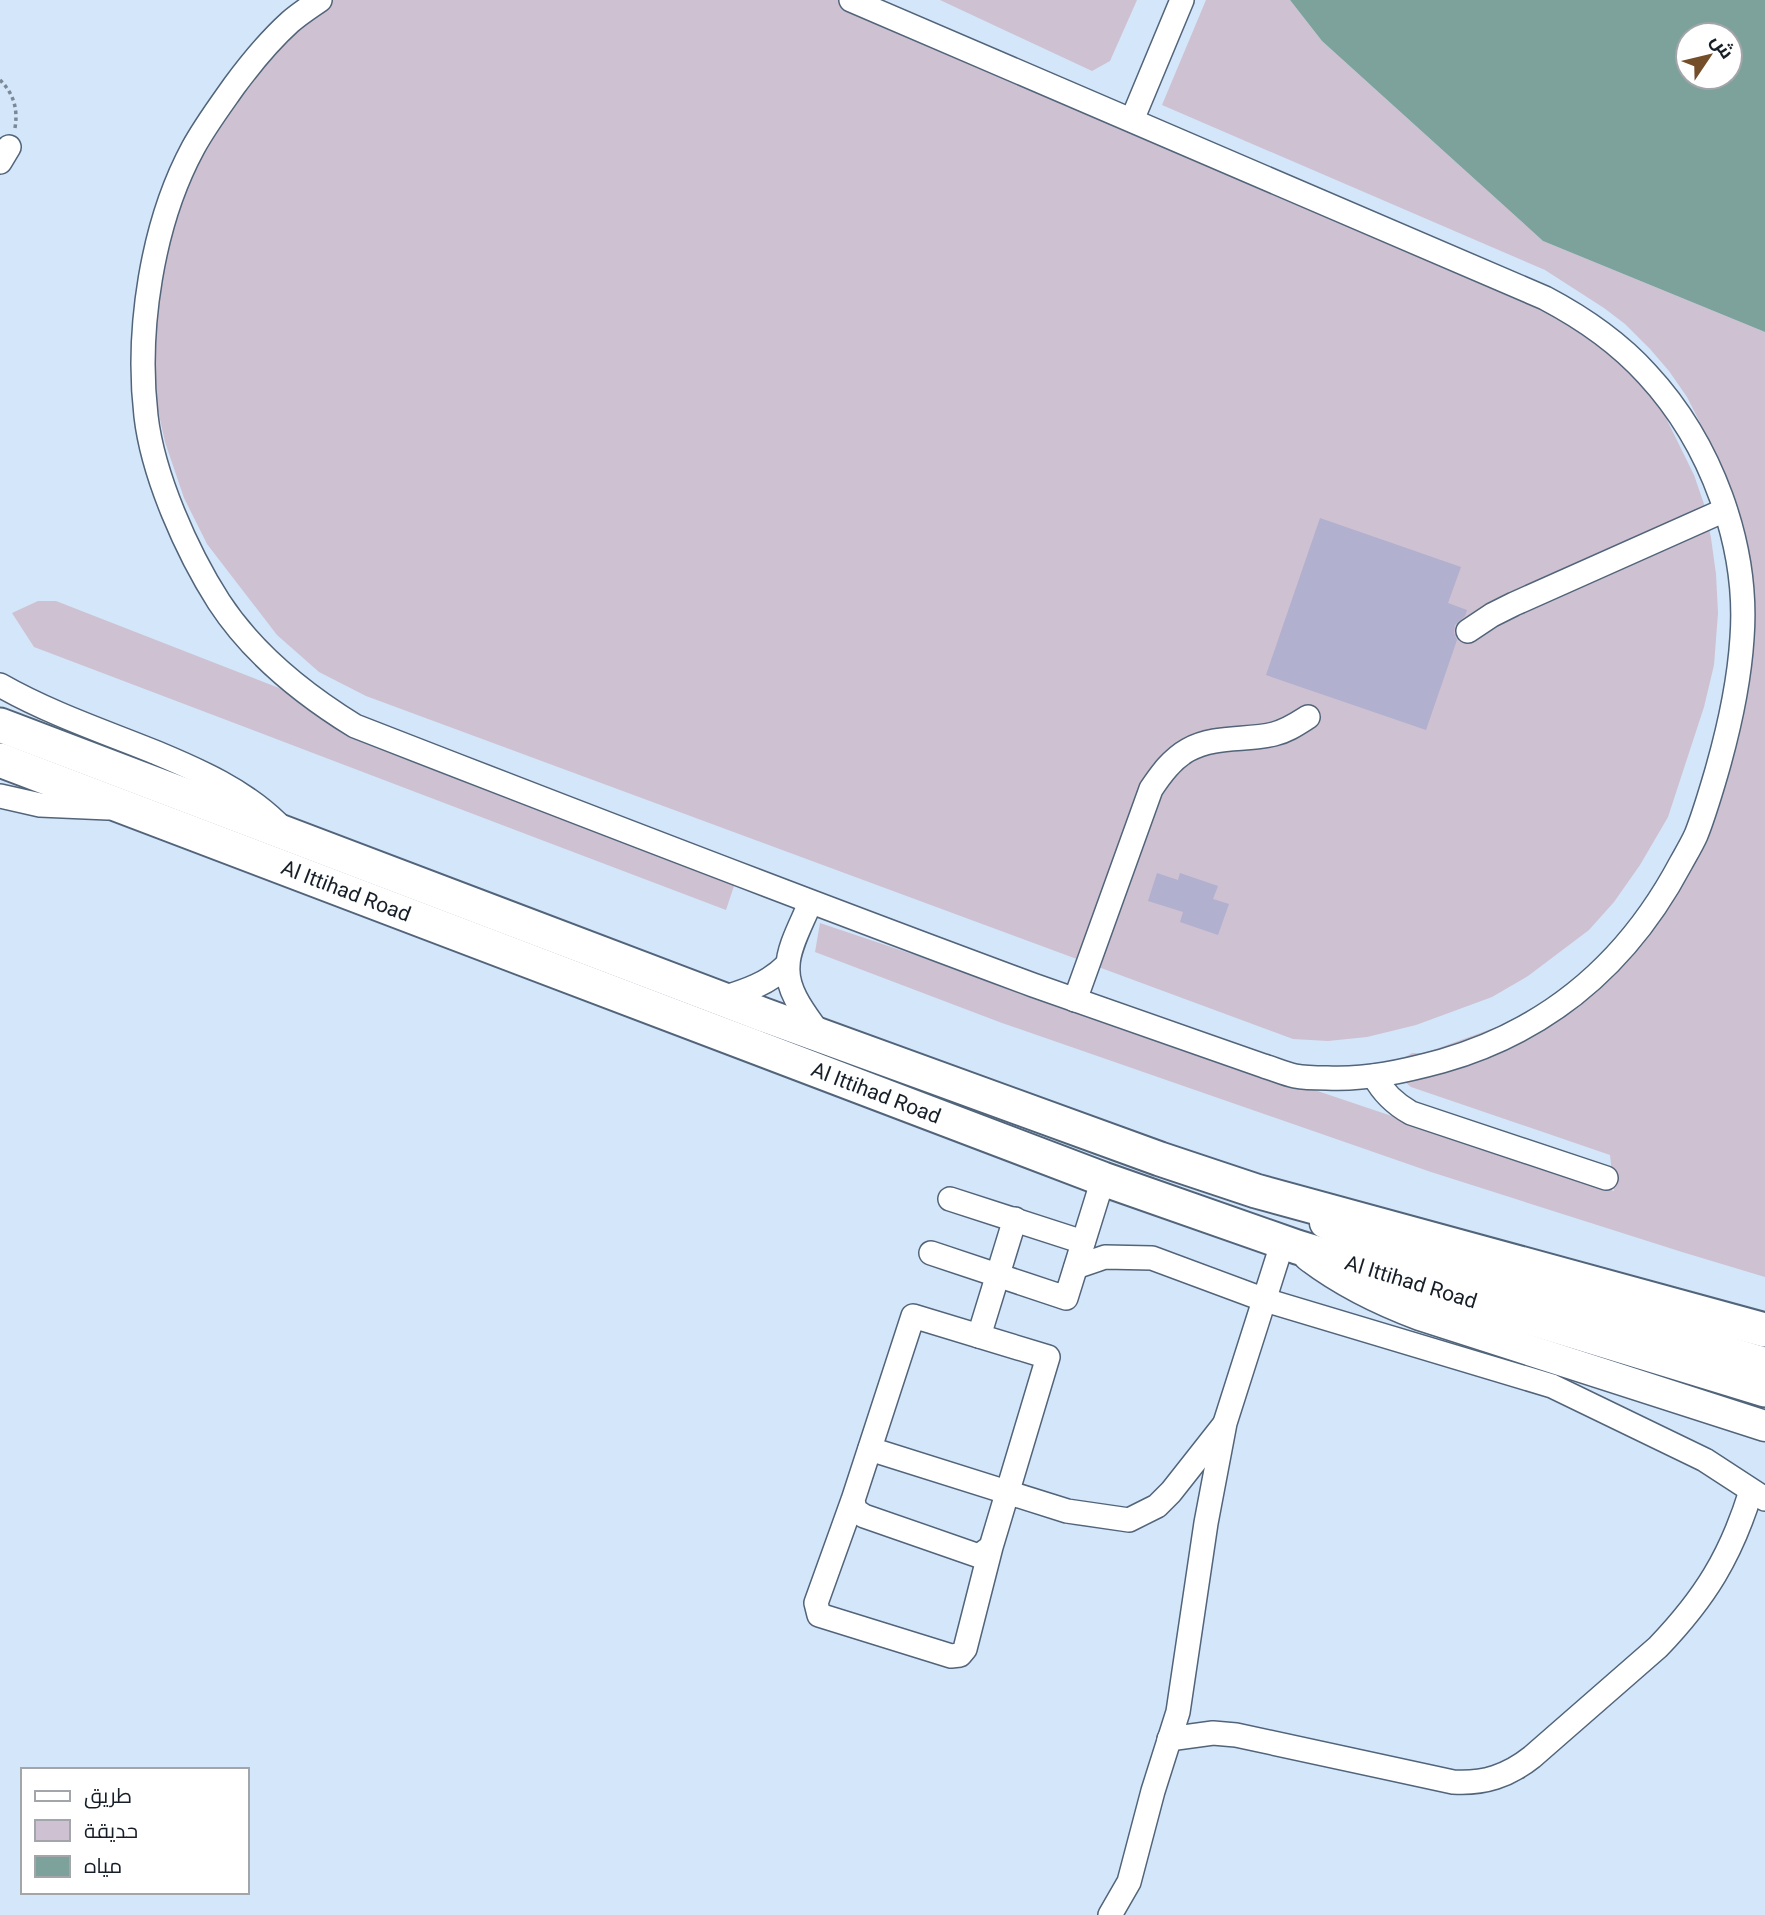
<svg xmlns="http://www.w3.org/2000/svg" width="1765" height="1915" font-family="Roboto,Cairo,sans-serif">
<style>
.green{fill:#cec1d1}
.water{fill:#7ca29b;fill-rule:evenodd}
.building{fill:#b1b0cf}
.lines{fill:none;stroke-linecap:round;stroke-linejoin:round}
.minor-casing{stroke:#51647a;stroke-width:26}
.major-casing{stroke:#51647a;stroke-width:33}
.highway-casing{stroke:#51647a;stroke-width:37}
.path{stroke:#7b8897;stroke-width:3.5;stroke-dasharray:3.5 3.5;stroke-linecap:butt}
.minor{stroke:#fff;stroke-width:23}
.major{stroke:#fff;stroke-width:30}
.highway{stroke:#fff;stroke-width:33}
.labels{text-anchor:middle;stroke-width:7;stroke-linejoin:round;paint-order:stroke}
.street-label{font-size:21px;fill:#161e27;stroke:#fff}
</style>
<rect width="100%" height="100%" fill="#d4e6fa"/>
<g class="green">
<path d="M306,0h542l683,295 74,51 41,42 17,24 31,63 11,32 6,31 5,36 2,39 -4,52 -10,42 -36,110 -28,48 -26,37 -25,28 -61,46 -36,21 -76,28 -49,12 -39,4 -35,-2 -927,-343 -47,-24 -42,-37 -70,-91 -23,-46 -19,-56 -13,-59 -3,-56 30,-156z"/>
<path d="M940,0h197l-27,61 -18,10z"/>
<path d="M1206,0h84l32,41 221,200 222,91v945l-83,-25 -251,-80 -429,-149 -187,-71 5,-29 794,268 -4,-36 -199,-68 -13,-11 -1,-14 15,-9h13l80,-29 40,-24 64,-48 28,-32 57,-92 37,-113 1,-216 -11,-35 -34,-67 -18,-26 -19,-22 -25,-25 -21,-16 -59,-38 -383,-165z"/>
<path d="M38,601h18l326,127 359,137 -15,45 -692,-263 -22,-34z"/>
</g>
<path class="water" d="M1290,0h475v332l-222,-91 -221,-200zM1688,35h42v42h-42z"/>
<g class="building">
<path d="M1320,518l141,49 -13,36 19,7 -2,6 -10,9 -1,8 3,7 -31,90 -160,-55z"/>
<path d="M1157,873l21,7 2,-7 38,13 -5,13 16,5 -11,31 -38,-13 3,-10 -35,-11z"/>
</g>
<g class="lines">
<g class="minor-casing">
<g id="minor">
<path d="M320,0c-10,7 -21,14 -30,22 -21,19 -39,41 -56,64 -14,20 -29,40 -41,62 -41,76 -57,182 -47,268 7,60 41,136 73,186 34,52 84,92 136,124 226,88 451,175 678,259 57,20 114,40 171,60 20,7 40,14 60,21 10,3 21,8 31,10 10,2 21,2 32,2 39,2 78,-7 115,-17 108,-31 187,-100 239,-198 5,-9 11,-19 15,-28 8,-20 14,-41 20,-61 13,-45 23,-89 26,-136 7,-93 -31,-195 -95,-264 -29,-32 -64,-56 -102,-76l-694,-298"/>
<path d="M1132,120l50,-120"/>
<path d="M0,162l9,-15"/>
<path d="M1468,631l24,-16 22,-11 211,-94"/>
<path d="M0,685c49,28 105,47 157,68 43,18 86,37 120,70"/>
<path d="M0,796l40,9 68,3"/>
<path d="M810,903c-7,18 -22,44 -22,63 -2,26 19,50 33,70"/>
<path d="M720,999c25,-8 48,-15 67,-34"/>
<path d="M1075,1000l76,-211c10,-15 21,-30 37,-39 27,-15 58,-9 86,-16 13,-3 23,-10 34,-17"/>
<path d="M1374,1076c9,17 21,28 37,37l195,65"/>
<path d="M950,1199l133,43"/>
<path d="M931,1253l135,45 37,-119"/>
<path d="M1076,1267l29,-10 47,1 113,42 287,86 153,74 60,39"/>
<path d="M979,1336l36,-117"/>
<path d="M870,1449l197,62 62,9 28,-14 14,-14 52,-66"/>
<path d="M853,1500l2,10 9,6 115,40 12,-9 57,-190 -135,-41 -60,184 -37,103 3,12 132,41 9,-1 5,-6 26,-102"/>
<path d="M1169,1739l44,-6 23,2 217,47c31,2 55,-6 79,-25l126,-110c47,-49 73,-91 93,-156"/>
<path d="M1110,1915l19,-33 24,-91 25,-79 28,-189 19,-100 58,-182"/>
</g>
</g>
<g class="major-casing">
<g id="major">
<path d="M1325,1223l47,18 183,59 210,63"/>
<path d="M1309,1256c34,26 71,44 111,59l345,111"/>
</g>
</g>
<g class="highway-casing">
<g id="highway">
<path d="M0,725l764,290 396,144 96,32 509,139"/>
<path d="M0,760l1103,419 194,68 468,143"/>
</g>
</g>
<path class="path" d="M0,80c14,14 18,29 15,48"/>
<use href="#minor" class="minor"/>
<use href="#major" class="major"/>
<use href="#highway" class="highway"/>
</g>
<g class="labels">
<g class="street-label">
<text transform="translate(346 891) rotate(21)" y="7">Al Ittihad Road</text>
<text transform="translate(876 1093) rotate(21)" y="7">Al Ittihad Road</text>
<text transform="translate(1411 1282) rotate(17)" y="7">Al Ittihad Road</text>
</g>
</g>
<rect x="21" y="1768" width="228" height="126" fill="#ffffff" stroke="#a2a5a9" stroke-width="2"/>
<rect x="35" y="1791" width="35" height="10" fill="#ffffff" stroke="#a2a5a9" stroke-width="2"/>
<text x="84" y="1803" font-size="21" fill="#161e27">طريق</text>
<rect x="35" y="1820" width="35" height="21" fill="#cec1d1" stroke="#a2a5a9" stroke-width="2"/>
<text x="84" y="1838" font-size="21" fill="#161e27">حديقة</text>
<rect x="35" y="1856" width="35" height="21" fill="#7ca29b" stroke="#a2a5a9" stroke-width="2"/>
<text x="84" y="1873" font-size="21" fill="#161e27">مياه</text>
<g transform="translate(1709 56) rotate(55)"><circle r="33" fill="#ffffff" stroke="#a2a5a9" stroke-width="2"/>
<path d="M0-5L12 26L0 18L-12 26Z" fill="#734e29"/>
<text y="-10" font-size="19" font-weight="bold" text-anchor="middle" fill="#161e27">ش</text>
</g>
</svg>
